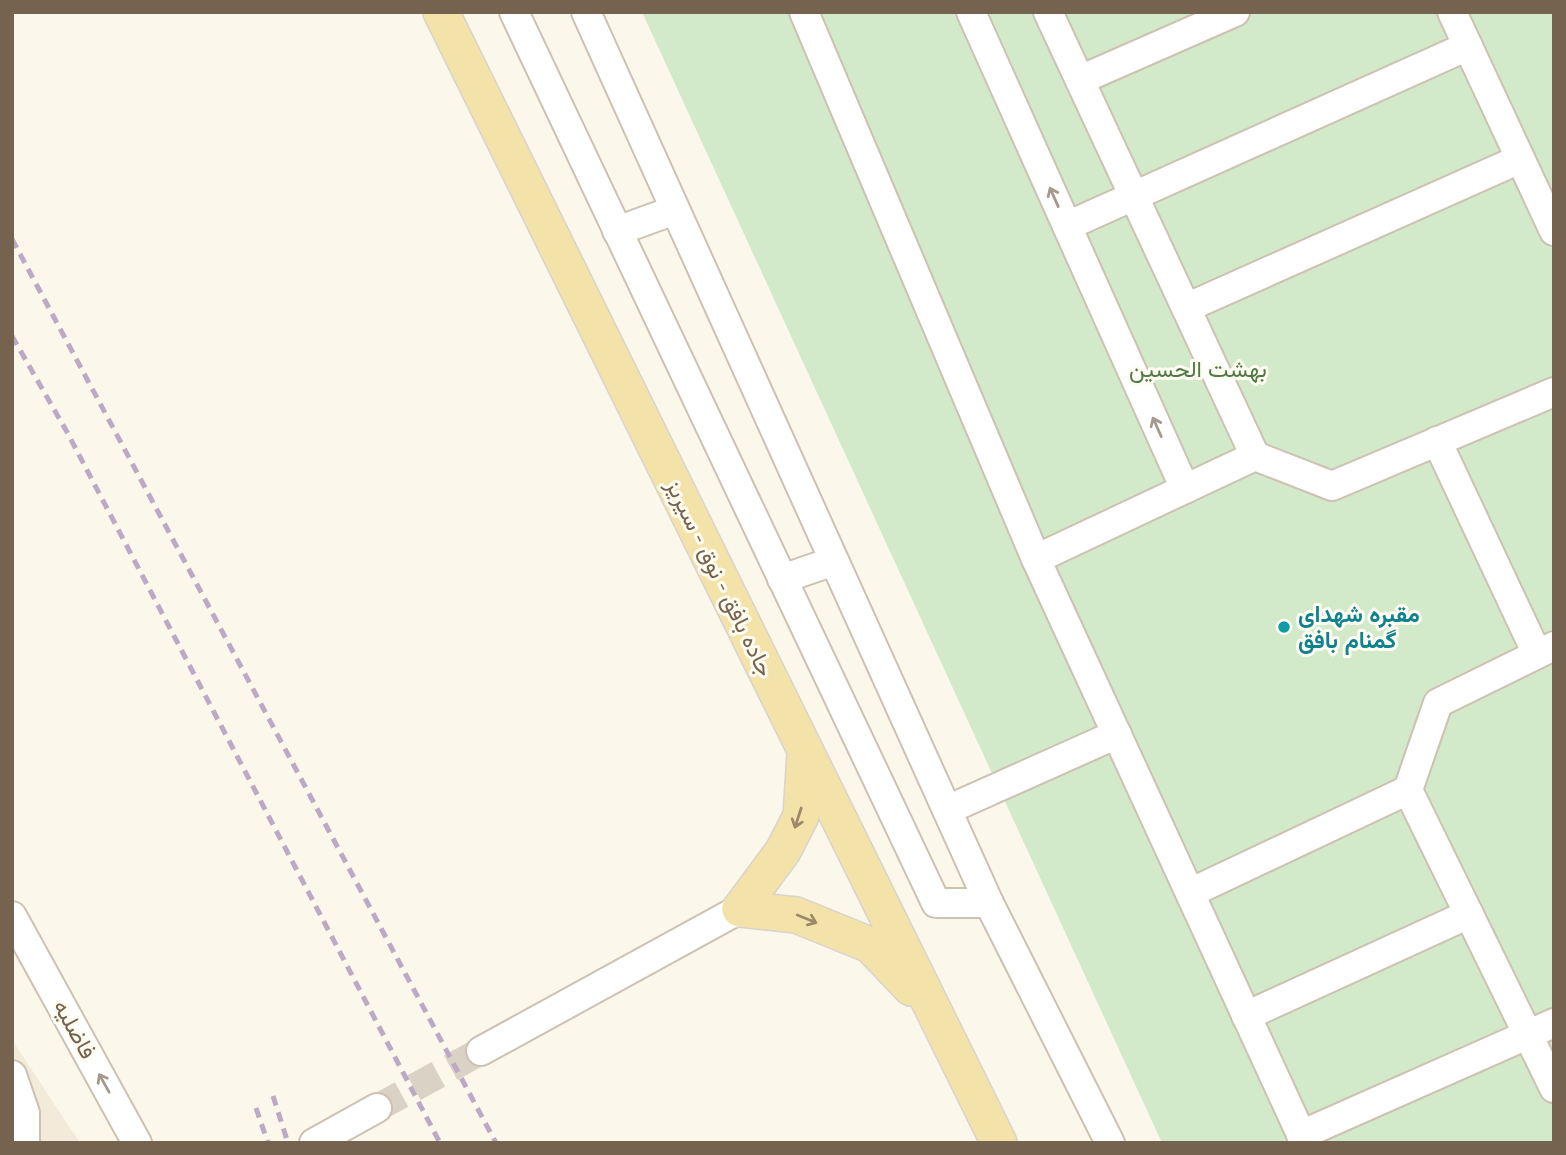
<svg xmlns="http://www.w3.org/2000/svg" width="1566" height="1155" font-family="Montserrat,Vazirmatn,sans-serif">
<style>
.residential{fill:#f3eada}
.green{fill:#d2e9ca}
.lines{fill:none;stroke-linecap:round;stroke-linejoin:round}
.minor-tunnel{stroke:#dad2c4;stroke-width:28;stroke-dasharray:28 14;stroke-linecap:butt}
.minor-casing{stroke:#cdc1b1;stroke-width:32}
.major-casing{stroke:#d8d3ce;stroke-width:38}
.minor{stroke:#fff;stroke-width:28}
.major{stroke:#f4e3a9;stroke-width:35}
.rail{stroke:#bca9c6;stroke-width:5;stroke-dasharray:10 7;stroke-linecap:butt}
.oneway{stroke:#a5998d}
.oneway2{stroke:#9b896a}
.culture-dot{fill:#0f9aa8;stroke:#fefbf1;stroke-width:2.5}
.labels{text-anchor:middle;stroke-width:6;stroke-linejoin:round;paint-order:stroke}
.park-label{font-size:23px;fill:#507948;stroke:#fefbf1}
.street-label{font-size:23px;fill:#75624f;stroke:#fefbf1}
.culture-label{font-size:23px;font-weight:bold;fill:#0d838f;stroke:#fefbf1;text-anchor:start}
</style>
<rect width="100%" height="100%" fill="#fbf7eb"/>
<path class="residential" d="M12,1040l68,103h-68z"/>
<path class="green" d="M642,12h912v1131h-392z"/>
<g class="lines">
<path class="minor-tunnel" d="M377,1108l104,-57"/>
<g class="minor-casing">
<g id="minor">
<path d="M514,12l422,891h53l121,240"/>
<path d="M586,12l403,891"/>
<path d="M804,12l232,547 269,584"/>
<path d="M971,12l214,477"/>
<path d="M1048,12l207,444 77,30 222,-94"/>
<path d="M1452,12l102,219"/>
<path d="M1080,80l155,-68"/>
<path d="M1067,226l401,-180"/>
<path d="M617,231l58,-21"/>
<path d="M1186,308l334,-149"/>
<path d="M1437,441l100,213"/>
<path d="M1036,559l219,-103"/>
<path d="M782,579l52,-18"/>
<path d="M1554,646l-116,57 -30,87 146,298"/>
<path d="M947,810l170,-76"/>
<path d="M1190,893l218,-103"/>
<path d="M12,916l125,227"/>
<path d="M1246,1016l223,-102"/>
<path d="M481,1051l259,-142"/>
<path d="M12,1075l13,38v30"/>
<path d="M1301,1135l253,-112"/>
<path d="M314,1143l63,-35"/>
</g>
</g>
<g class="major-casing">
<g id="major">
<path d="M441,12l558,1131"/>
<path d="M740,909l56,6 74,30 41,43"/>
<path d="M740,909l43,-58 18,-35 4,-62"/>
</g>
</g>
<use href="#minor" class="minor"/>
<use href="#major" class="major"/>
<g class="rail">
<path d="M12,239l484,904"/>
<path d="M12,336l55,96 373,711"/>
<path d="M273,1096l15,47"/>
<path d="M256,1108l12,35"/>
</g>
</g>
<defs><path id="oneway-shaft" d="M-6 0H5M1.5-3L5.5 0L1.5 3" fill="none" stroke-width="1.6" stroke-linecap="round" stroke-linejoin="round" transform="scale(1.75)"/></defs>
<g class="oneway">
<use href="#oneway-shaft" transform="translate(1054 197) rotate(-114)"/>
<use href="#oneway-shaft" transform="translate(1157 427) rotate(-114)"/>
<use href="#oneway-shaft" transform="translate(104 1083) rotate(-119)"/>
</g>
<g class="oneway2">
<use href="#oneway-shaft" transform="translate(798 818) rotate(108)"/>
<use href="#oneway-shaft" transform="translate(807 919) rotate(22)"/>
</g>
<circle class="culture-dot" cx="1284" cy="627" r="7"/>
<g class="labels">
<g class="park-label">
<text x="1198" y="377">بهشت الحسین</text>
</g>
<g class="street-label">
<text transform="translate(720 578) rotate(64)" y="8">جاده بافق - نوق - سیریز</text>
<text transform="translate(75 1029) rotate(61)" y="8">فاضلیه</text>
</g>
<g class="culture-label">
<text x="1298" y="622">مقبره شهدای<tspan x="1298" dy="26">گمنام بافق</tspan></text>
</g>
</g>
<rect width="1566" height="1155" fill="none" stroke="#75624f" stroke-width="28"/>
</svg>
